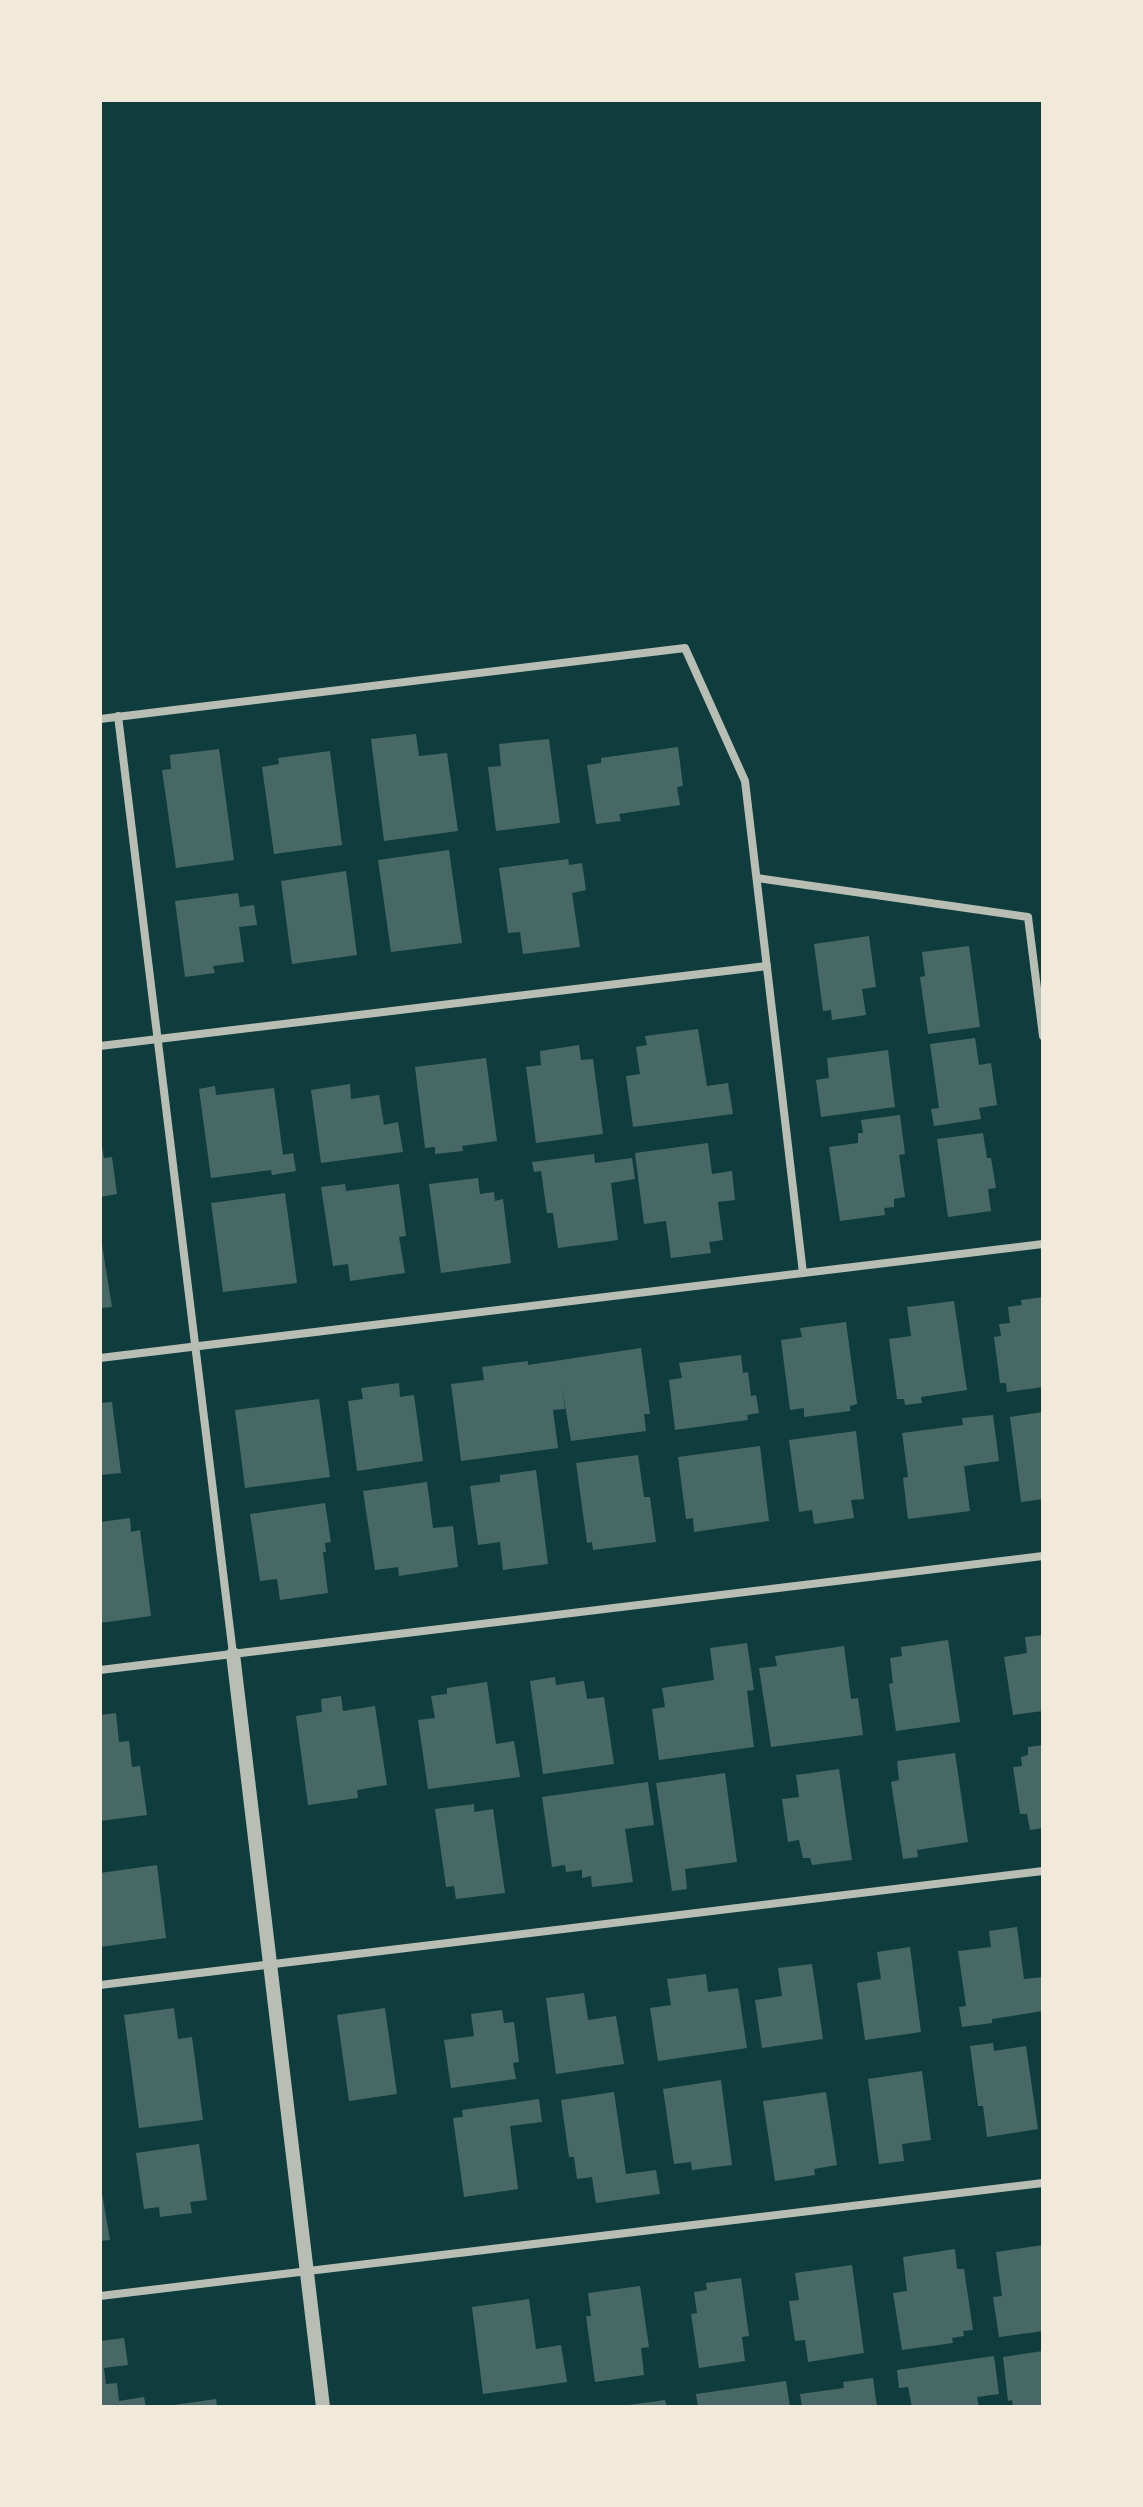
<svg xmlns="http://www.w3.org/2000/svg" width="1143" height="2507" font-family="'Work Sans',sans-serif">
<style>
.building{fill:#486865}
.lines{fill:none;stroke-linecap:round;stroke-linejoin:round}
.minor{stroke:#b8beb3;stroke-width:8}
.tertiary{stroke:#b8beb3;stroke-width:14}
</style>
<rect width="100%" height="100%" fill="#0f3d3e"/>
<g class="building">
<path d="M416,734l3,22 28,-3 11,78 -74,10 -13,-102z"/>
<path d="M549,739l11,84 -64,8 -8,-64 13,-1 -2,-22z"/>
<path d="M678,747l5,39 -6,1 3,18 -61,9 2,7 -25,3 -9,-59 14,-2v-5z"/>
<path d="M219,749l15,111 -58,8 -14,-98 9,-1 -1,-14z"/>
<path d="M330,751l12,94 -68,9 -12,-87 17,-3 -1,-6z"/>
<path d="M449,850l13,93 -71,9 -13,-92z"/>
<path d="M568,859l1,6 13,-2 4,27 -14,3 8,54 -57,7 -3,-22 -12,1 -9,-65z"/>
<path d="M346,871l11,84 -65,9 -11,-83z"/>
<path d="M238,893l2,14 14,-2 3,20 -18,2 5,35 -31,4 2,7 -30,4 -10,-76z"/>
<path d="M869,936l7,51 -14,2 4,26 -34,5 -1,-10 -8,1 -9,-67z"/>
<path d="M969,946l11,81 -52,7 -8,-57 5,-1 -3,-24z"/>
<path d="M698,1029l9,57 21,-3 5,31 -100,13 -7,-51 14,-2 -4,-27 11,-2 -2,-9z"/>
<path d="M975,1038l4,27 12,-2 6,42 -18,3 2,11 -47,7 -3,-17 8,-1 -9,-64z"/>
<path d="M579,1045l2,15 12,-1 10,75 -67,9 -10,-76 15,-2 -1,-14z"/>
<path d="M888,1050l7,57 -74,10 -5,-37 13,-2 -2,-20z"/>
<path d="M486,1058l11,83 -35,5 1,5 -28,3v-7l-10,1 -10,-81z"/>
<path d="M350,1084l1,15 28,-4 5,30 14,-3 5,30 -82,11 -10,-73z"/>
<path d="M215,1086l1,9 58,-7 9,67 10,-2 3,18 -24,4 -1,-5 -60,8 -12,-89z"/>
<path d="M900,1115l5,39 -6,1 6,42 -11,2v8l-10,1 1,7 -45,6 -11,-74 29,-4v-10h5l-2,-13z"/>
<path d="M983,1133l4,25h4l5,30 -8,1 3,22 -43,6 -11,-78z"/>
<path d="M708,1143l4,31 20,-3 3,29 -17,2 5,38 -14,2 2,11 -40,5 -5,-37 -22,3 -9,-71z"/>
<path d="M102,1146l2,12 8,-1 5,37 -17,3z"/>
<path d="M594,1154l1,9 37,-5 3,21 -24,4 7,57 -60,8 -5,-35h-6l-6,-42 -7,1 -2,-10z"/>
<path d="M478,1178l2,16 14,-2 1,9 8,-2 8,64 -70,10 -12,-89z"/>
<path d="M345,1184l1,7 53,-7 7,52 -7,1 6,36 -55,8 -2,-17 -15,2 -12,-79z"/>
<path d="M285,1193l12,90 -74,9 -12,-89z"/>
<path d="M100,1232l12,75 -12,1z"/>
<path d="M1043,1297v90l-36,5 -1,-9h-6l-6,-46 7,-1 -2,-12 11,-1 -2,-16 14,-2 -1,-5z"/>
<path d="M954,1301l13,89 -46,7 1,6 -17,2 -1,-6h-7l-8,-60 22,-3 -4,-29z"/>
<path d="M846,1322l11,82 -7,2v5l-46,6v-9l-14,2 -9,-70 21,-3 -2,-9z"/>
<path d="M641,1348l9,66h-6l2,17 -75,10 -9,-54 3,22 -12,1 5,38 -97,13 -10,-77 33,-4 -2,-13 46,-6v4z"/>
<path d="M741,1355l2,18 5,-1 3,24 5,-1 3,18 -12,2 1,5 -73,10 -6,-50 13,-2 -3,-15z"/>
<path d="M399,1383l1,14 14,-2 9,66 -66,10 -9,-70 15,-2 -2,-11z"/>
<path d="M319,1399l11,78 -85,11 -10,-78z"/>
<path d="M112,1402l9,71 -21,2v-72z"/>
<path d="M1043,1412v87l-22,3 -11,-85z"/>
<path d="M993,1415l6,46 -35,5 6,45 -62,8 -5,-41 5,-1 -6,-44 61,-8 -1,-7z"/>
<path d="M856,1431l8,68 -13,1 3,18 -40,6 -2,-14 -13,2 -10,-72z"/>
<path d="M760,1446l9,75 -75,11 -1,-14 -7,1 -8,-62z"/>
<path d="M638,1455l6,42h6l6,45 -63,8 -1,-8 -5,1 -11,-80z"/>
<path d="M536,1470l12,94 -45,6 -3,-28 -22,3 -8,-59 30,-4v-7z"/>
<path d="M427,1482l6,46 20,-2 5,41 -59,9 -1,-9 -23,3 -12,-79z"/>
<path d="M325,1503l6,39 -6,1 1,9h-3l5,41 -48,7 -3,-21 -17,2 -10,-67z"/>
<path d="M130,1518l1,14 9,-2 11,86 -51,7v-101z"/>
<path d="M1043,1635v76l-30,4 -9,-58 23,-4 -2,-16z"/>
<path d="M948,1640l12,82 -64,9 -7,-47 4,-1 -3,-25 12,-2 -1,-9z"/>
<path d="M747,1643l7,47 -7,1 7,56 -95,13 -7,-51 13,-2 -3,-19 52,-8 -4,-32z"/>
<path d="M844,1646l7,53 7,-1 5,37 -92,12 -12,-79 18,-2 -2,-10z"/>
<path d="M555,1677l1,8 28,-4 3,18 17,-2 10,67 -71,10 -13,-93z"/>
<path d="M487,1682l9,62 18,-3 6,36 -92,12 -10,-69 17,-2 -4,-22 16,-2v-6z"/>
<path d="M341,1696l2,15 32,-5 12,79 -30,5 1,8 -50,7 -12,-89 26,-4 -1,-13z"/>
<path d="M116,1713l3,29 10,-1 3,26 8,-1 7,49 -47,6v-106z"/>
<path d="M1043,1745v83l-13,2 -3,-16h-7l-7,-47 9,-1 -1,-9 7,-2v-8z"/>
<path d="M955,1753l13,89 -51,8 1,7 -15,2 -12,-77 8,-2 -2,-19z"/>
<path d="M839,1769l13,91 -40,5 -2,-7h-7l-4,-18 -11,2 -6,-43 17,-2 -3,-22z"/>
<path d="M725,1773l12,89 -52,7 2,20 -15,2 -16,-108z"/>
<path d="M648,1782l6,43 -29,4 8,53 -41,5 -1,-11 -9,2v-8l-16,2 -1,-7 -13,2 -10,-70z"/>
<path d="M474,1804v8l19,-3 12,84 -49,6 -2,-13 -8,1 -11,-78z"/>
<path d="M157,1865l9,73 -66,9v-74z"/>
<path d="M1017,1927l7,52 19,-2v34l-51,8v4l-30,4 -3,-20 7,-1 -8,-55 33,-4 -2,-16z"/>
<path d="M910,1947l11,85 -56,8 -8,-57 24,-4 -4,-27z"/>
<path d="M812,1964l11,75 -61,9 -7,-48 27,-4 -4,-28z"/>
<path d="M706,1974l2,18 30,-4 9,60 -89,13 -8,-53 21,-3 -4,-26z"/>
<path d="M584,1993l4,27 28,-4 8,48 -68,10 -10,-76z"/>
<path d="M174,2008l4,31 14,-2 11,83 -64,8 -15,-113z"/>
<path d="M385,2008l12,86 -48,7 -12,-86z"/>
<path d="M502,2010l2,13 10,-1 5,40 -6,1 3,16 -65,9 -7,-48 30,-4 -3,-22z"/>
<path d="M993,2043l1,8 32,-5 12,83 -51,8 -4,-31h-5l-8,-60z"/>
<path d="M922,2071l9,69 -29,4 2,17 -25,3 -11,-85z"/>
<path d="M721,2080l11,85 -40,5 -1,-8 -17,2 -11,-75z"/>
<path d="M614,2092l12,82 30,-4 4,24 -64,9 -4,-26 -15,2 -3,-22h-5l-8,-57z"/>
<path d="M826,2092l11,73 -23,4 1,6 -40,6 -12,-80z"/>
<path d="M539,2099l3,23 -32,4 8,63 -54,8 -11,-79 10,-1 -1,-7z"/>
<path d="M199,2144l8,56 -17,2 2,11 -32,4 -1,-10 -15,2 -8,-56z"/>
<path d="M100,2182l10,58 -10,1z"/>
<path d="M1043,2245v86l-44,6 -6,-40 9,-1 -6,-44z"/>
<path d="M955,2249l2,20h7l9,61 -10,1 1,5 -12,2 1,5 -51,7 -9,-57 14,-2 -4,-34z"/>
<path d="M852,2265l12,88 -56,9 -3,-22 -10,1 -6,-40 10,-1 -4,-27z"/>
<path d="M741,2278l8,58 -7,1 3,24 -46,7 -8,-54 6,-1 -3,-21 13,-2 -1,-7z"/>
<path d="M640,2286l9,61 -8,1 3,27 -49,7 -9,-66h5l-3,-23z"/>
<path d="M529,2299l7,50 25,-4 6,37 -84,12 -11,-87z"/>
<path d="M124,2338l4,27 -24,3 2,16 11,-1 2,18 25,-4 2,10h-46v-66z"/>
<path d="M1043,2351v56h-30l-1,-7 -4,1 -5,-44z"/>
<path d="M994,2356l5,38 -22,3 2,10h-67l-4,-20 -9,1 -2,-18z"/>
<path d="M873,2378l4,29h-75l-2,-13 44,-6 -1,-6z"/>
<path d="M786,2381l4,26h-92l-2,-13z"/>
<path d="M216,2399l1,8h-43v-2z"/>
<path d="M665,2400l2,7h-38v-2z"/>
</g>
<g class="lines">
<g class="minor">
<path d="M118,716l115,938"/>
<path d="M100,719l585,-71 60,133 58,492"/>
<path d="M757,878l271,39 15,119"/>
<path d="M100,1046l667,-80"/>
<path d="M100,1358l943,-114"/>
<path d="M100,1670l943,-114"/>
<path d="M100,1985l943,-114"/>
<path d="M100,2296l943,-113"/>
</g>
<path class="tertiary" d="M233,1654l90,753"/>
</g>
<rect width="1143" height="2507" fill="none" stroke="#f1e9da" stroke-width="204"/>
</svg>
